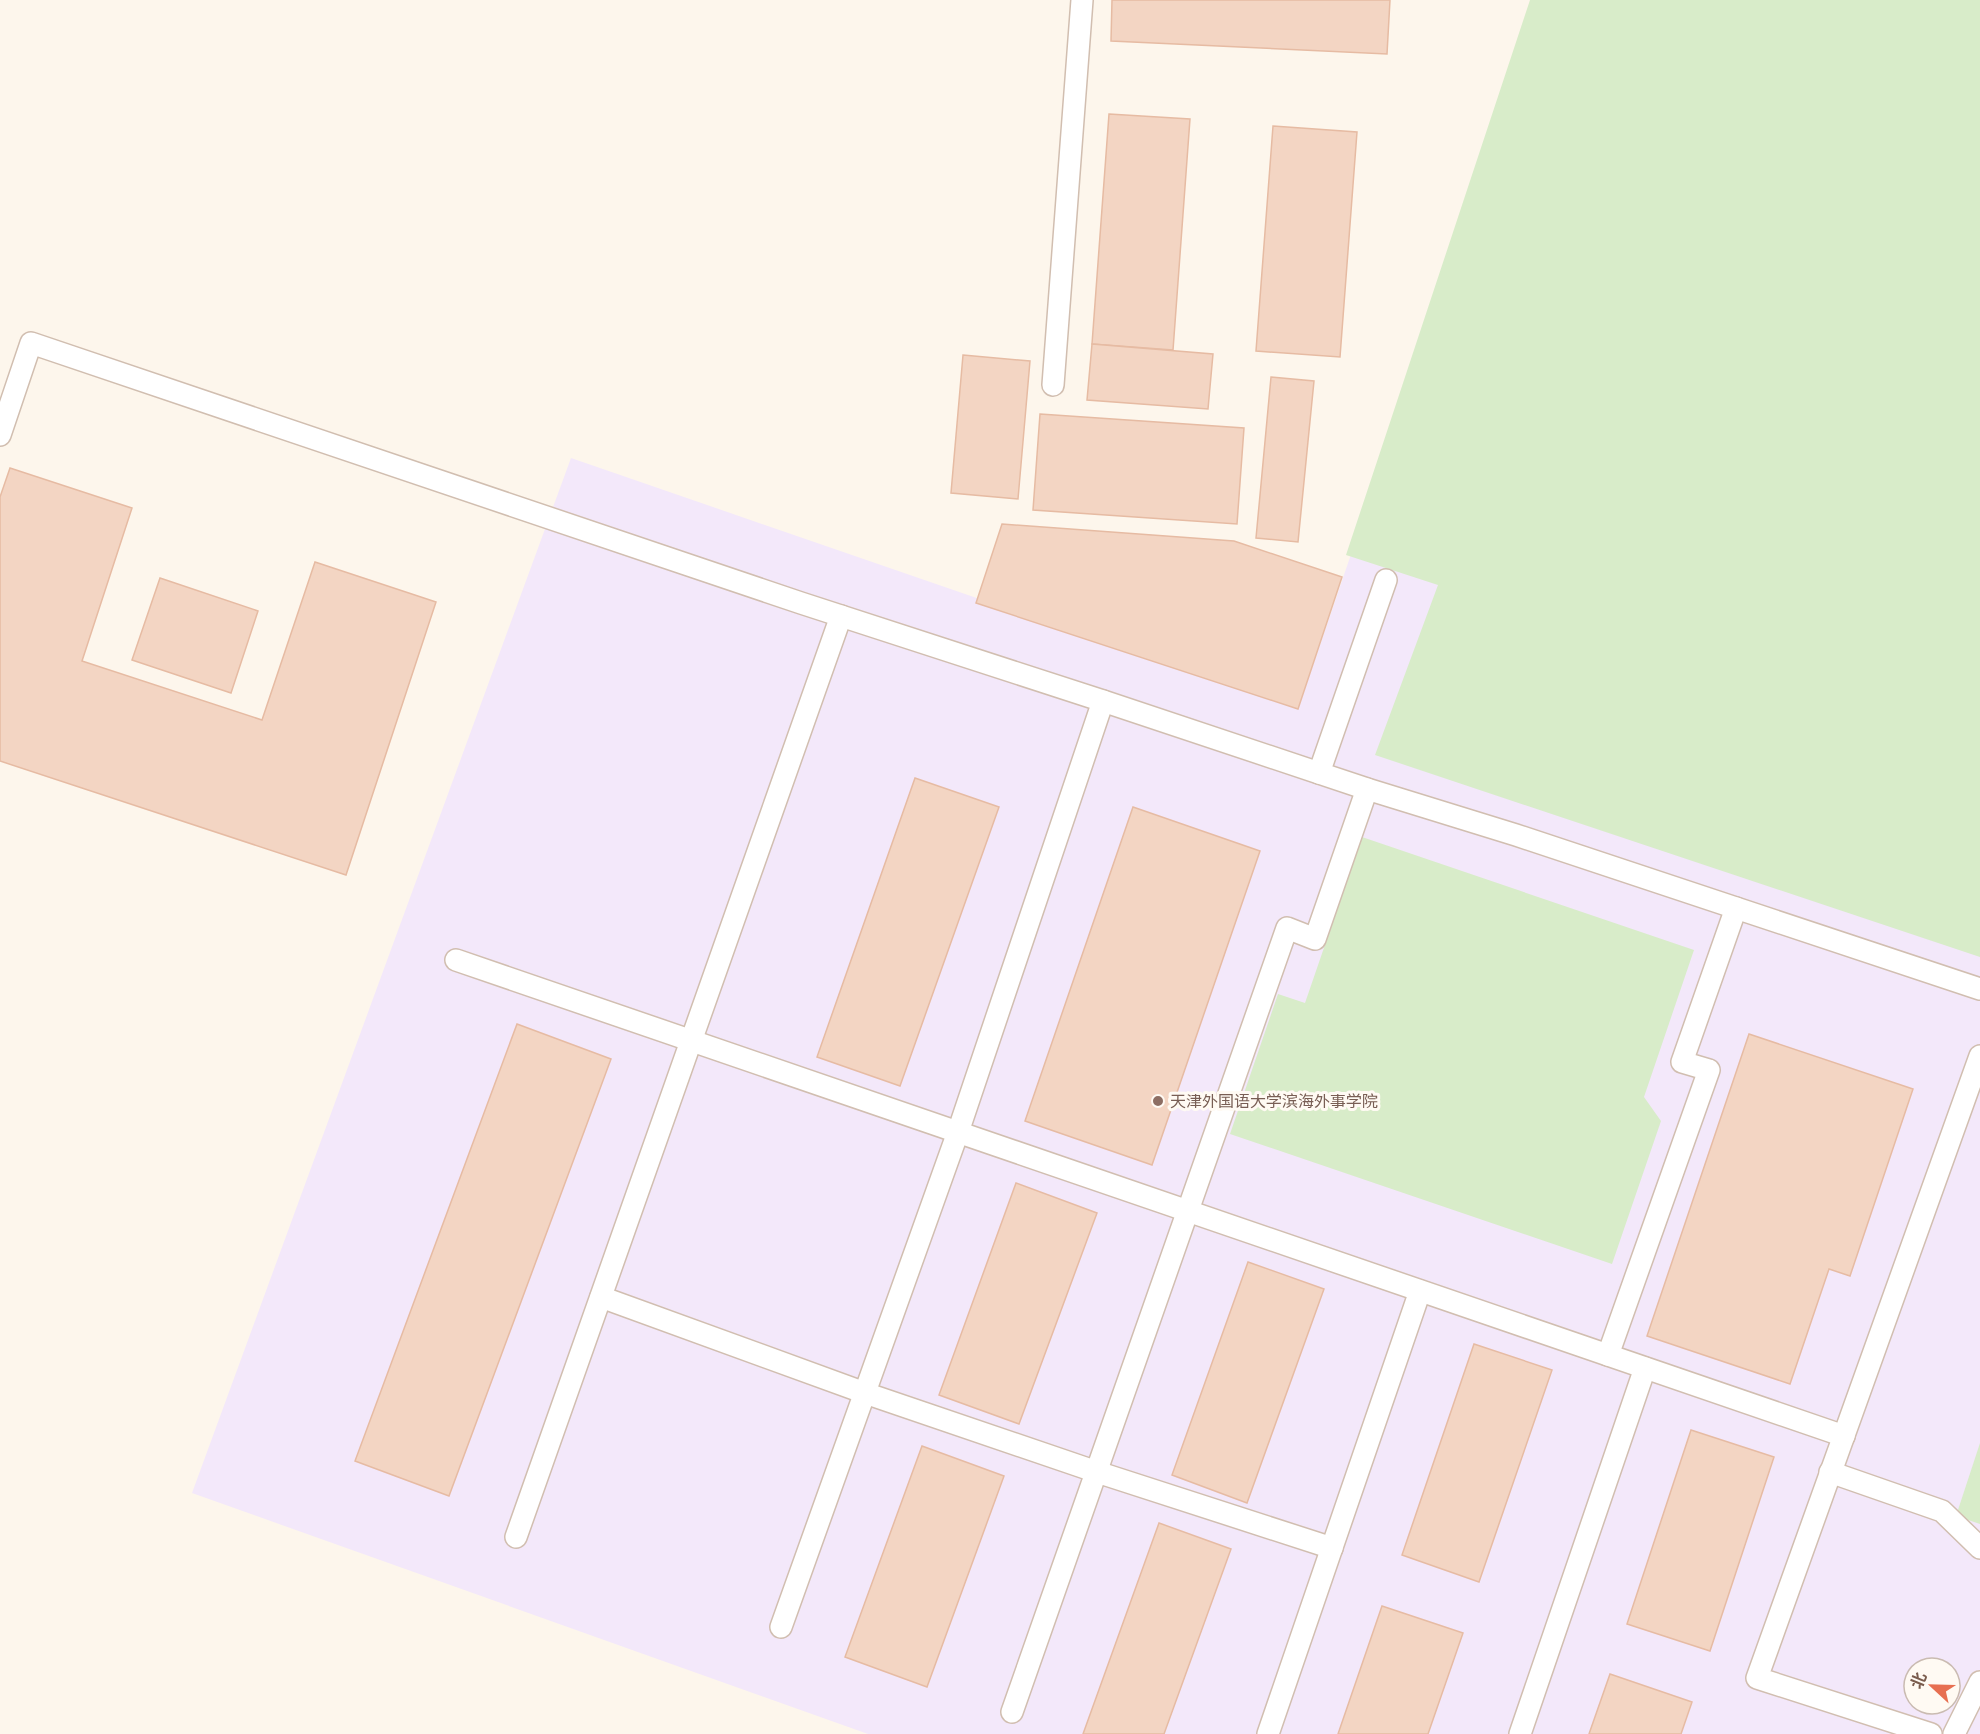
<svg xmlns="http://www.w3.org/2000/svg" width="1980" height="1734" font-family="'Fira Sans Condensed','Noto Sans SC',sans-serif">
<style>
.education{fill:#f3e8fa;fill-rule:evenodd}
.green{fill:#d8ecc9}
.building{fill:#f3d5c3;stroke:#e6bba3;stroke-width:1.5}
.lines{fill:none;stroke-linecap:round;stroke-linejoin:round}
.lane-casing{stroke:#d1beb0;stroke-width:24}
.lane{stroke:#fff;stroke-width:21}
.education-dot{fill:#8d6e63;stroke:#fffaf3;stroke-width:2}
.labels{text-anchor:middle;stroke-width:6;stroke-linejoin:round;paint-order:stroke}
.education-label{font-size:16px;fill:#785e54;stroke:#fffaf3;text-anchor:start}
</style>
<rect width="100%" height="100%" fill="#fdf6ec"/>
<path class="education" d="M1541,0h439v1734h-1112l-676,-241 379,-1035 727,251zM1914,1668h36v36h-36z"/>
<g class="green">
<path d="M1530,0h450v957l-605,-202 63,-170 -92,-30z"/>
<path d="M1362,837l332,113 -50,147 17,24 -49,143 -382,-130 48,-140 27,9z"/>
<path d="M1980,1443v81l-24,-8z"/>
</g>
<g class="building">
<path d="M1112,0h278l-3,54 -276,-13z"/>
<path d="M1109,114l81,5 -17,231 -81,-6z"/>
<path d="M1273,126l84,6 -17,225 -84,-6z"/>
<path d="M1092,344l121,10 -5,55 -121,-9z"/>
<path d="M963,355l67,6 -12,138 -67,-6z"/>
<path d="M1271,377l43,4 -16,161 -42,-4z"/>
<path d="M1040,414l204,14 -7,96 -204,-14z"/>
<path d="M10,468l122,40 -50,153 180,59 53,-158 121,40 -90,273 -346,-114v-264z"/>
<path d="M1002,524l232,17 108,36 -44,132 -322,-106z"/>
<path d="M160,578l98,33 -27,82 -99,-33z"/>
<path d="M915,778l84,29 -99,279 -83,-29z"/>
<path d="M1133,807l127,44 -108,314 -127,-44z"/>
<path d="M517,1024l94,35 -162,437 -94,-35z"/>
<path d="M1749,1034l164,55 -63,187 -21,-7 -39,115 -143,-48z"/>
<path d="M1016,1183l81,30 -78,211 -80,-29z"/>
<path d="M1248,1262l76,27 -77,214 -75,-28z"/>
<path d="M1474,1344l78,26 -73,212 -77,-27z"/>
<path d="M1691,1430l83,27 -64,194 -83,-27z"/>
<path d="M922,1446l82,30 -77,211 -82,-30z"/>
<path d="M1159,1523l72,26 -67,185h-81z"/>
<path d="M1382,1606l81,27 -35,101h-90z"/>
<path d="M1610,1674l82,28 -11,32h-92z"/>
</g>
<g class="lines">
<g class="lane-casing">
<g id="lane">
<path d="M1053,385l29,-385"/>
<path d="M0,435l31,-92 770,260 302,98 264,88 149,46 464,154"/>
<path d="M1319,773l67,-193"/>
<path d="M456,960l1388,476"/>
<path d="M601,1297l264,96 232,79 235,76"/>
<path d="M1608,1355l101,-285 -27,-8 54,-154"/>
<path d="M1830,1472l112,39 38,37"/>
<path d="M516,1537l325,-921"/>
<path d="M781,1627l177,-495 145,-431"/>
<path d="M1012,1712l275,-784 28,11 52,-150"/>
<path d="M1268,1734l152,-443"/>
<path d="M1520,1734l125,-366"/>
<path d="M1931,1734l-174,-56 223,-622"/>
<path d="M1954,1734l26,-52"/>
</g>
</g>
<use href="#lane" class="lane"/>
</g>
<circle class="education-dot" cx="1158" cy="1101" r="6"/>
<g class="labels">
<g class="education-label">
<text x="1170" y="1107">天津外国语大学滨海外事学院</text>
</g>
</g>
<g transform="translate(1932 1686) rotate(292)"><circle r="28" fill="#fffaf3" stroke="#cabbb1" stroke-width="1.5"/>
<path d="M0-4.5L10 22L0 15L-10 22Z" fill="#e76f51"/>
<text y="-9" font-size="16" font-weight="bold" text-anchor="middle" fill="#7a5c4d">北</text>
</g>
</svg>
